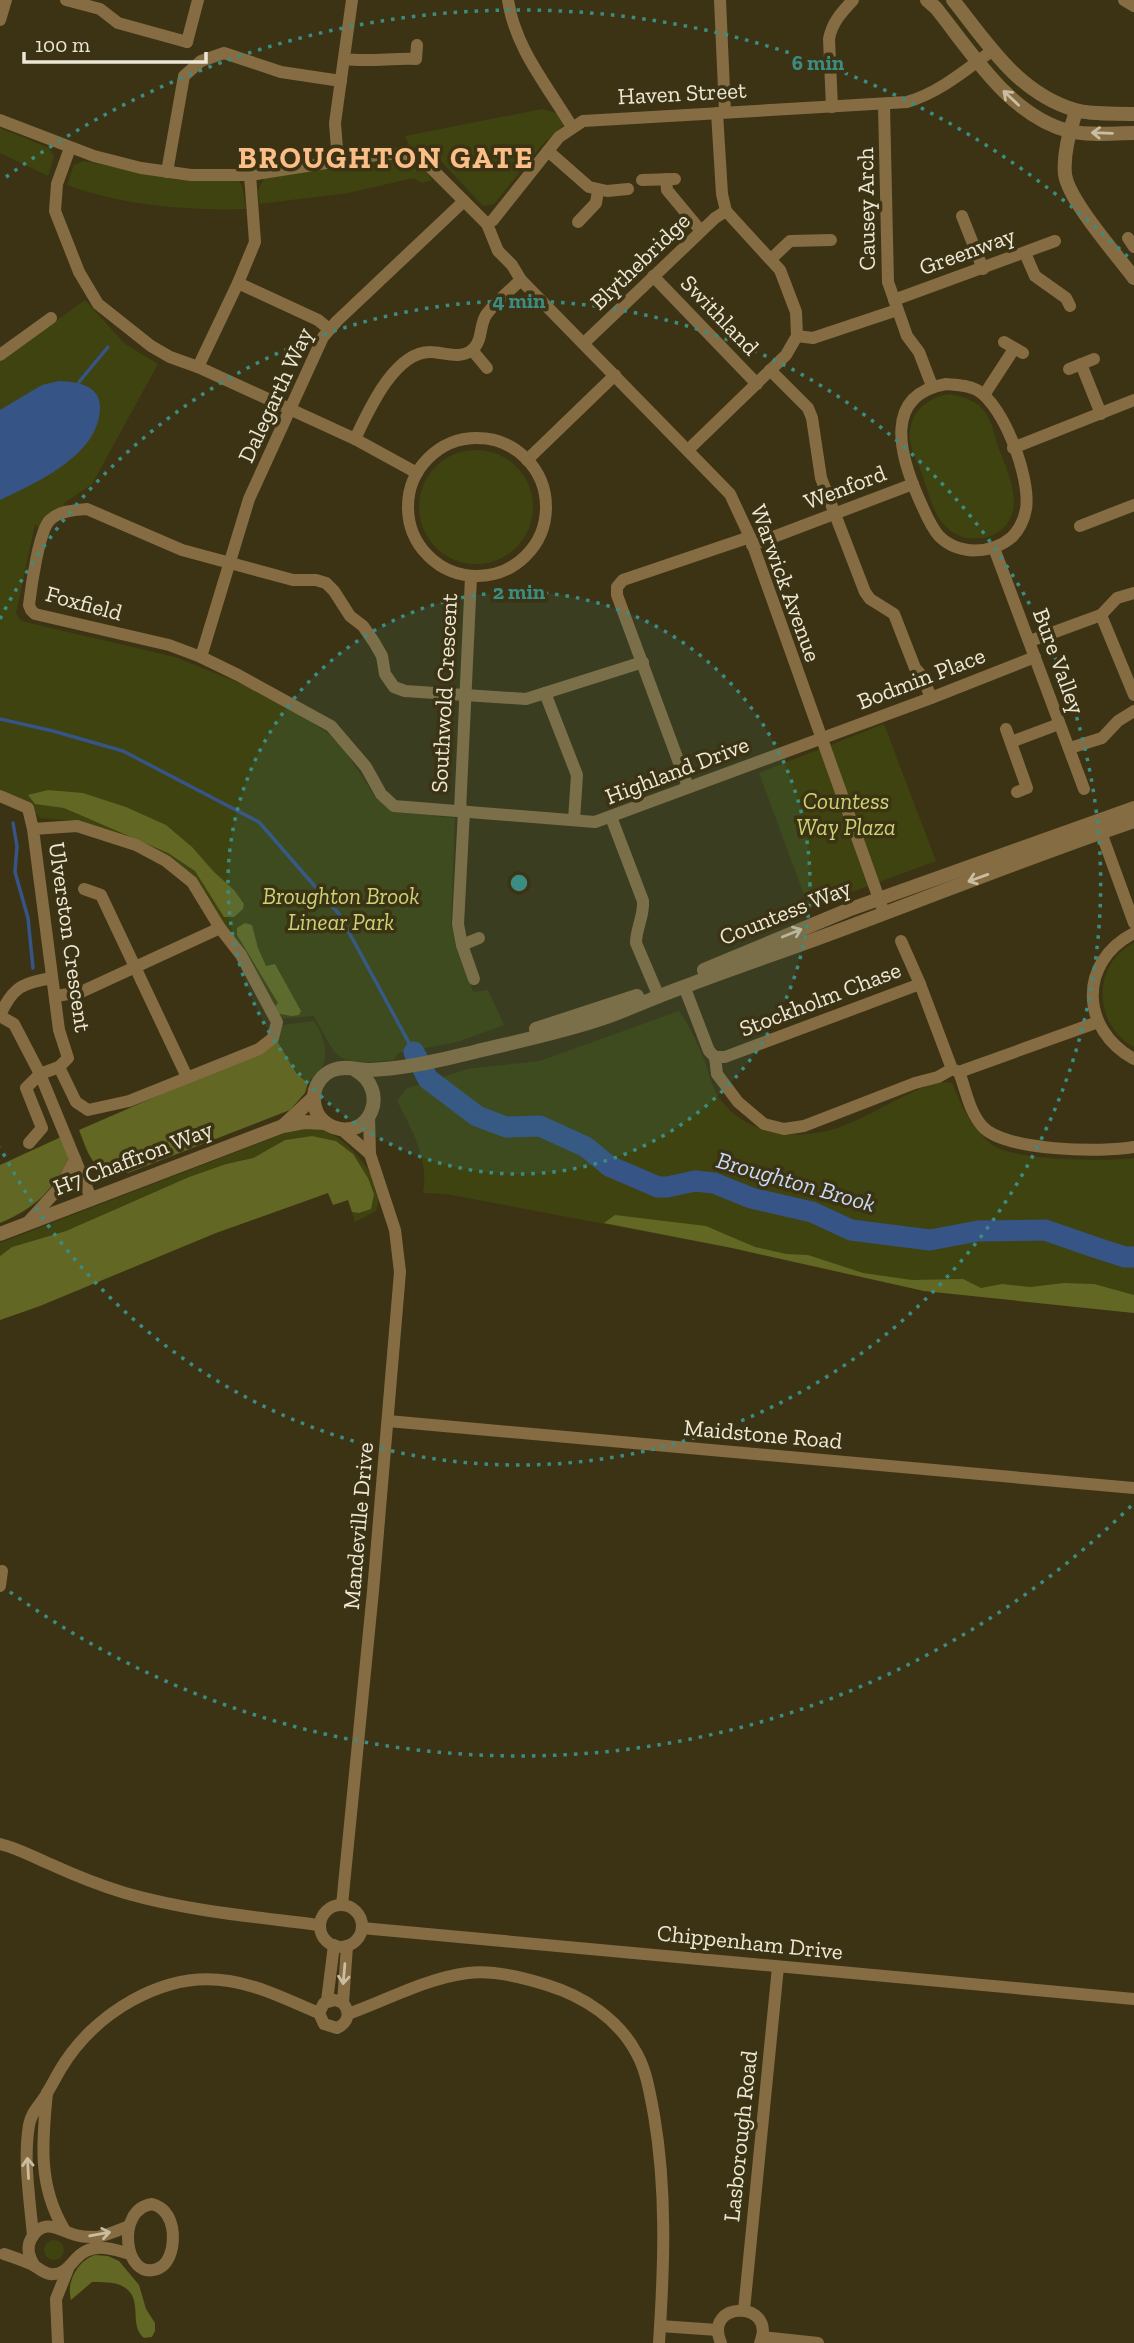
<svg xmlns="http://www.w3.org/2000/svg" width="1134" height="2343" font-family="'Zilla Slab',serif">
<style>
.green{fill:#3f4310}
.forest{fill:#626724}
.water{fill:#375486}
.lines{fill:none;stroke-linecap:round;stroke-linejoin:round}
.stream{stroke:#375486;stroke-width:3.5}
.river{stroke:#375486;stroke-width:21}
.minor{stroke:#856c42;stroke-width:12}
.tertiary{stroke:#856c42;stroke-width:14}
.oneway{stroke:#c9bda2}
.ring{fill:none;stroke:#3b8d83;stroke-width:3.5;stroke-dasharray:3.5 7}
.labels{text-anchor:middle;stroke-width:7;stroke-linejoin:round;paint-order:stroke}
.street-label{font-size:23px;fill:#ede8d6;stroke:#3c3314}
.park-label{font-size:23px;font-style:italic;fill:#cbd475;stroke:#3c3314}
.water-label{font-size:24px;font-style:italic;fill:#c7dafa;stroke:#3c3314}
.district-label{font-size:30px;font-weight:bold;letter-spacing:2px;fill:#fbbe87;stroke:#3c3314}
.centre{fill:#3b8d83;stroke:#3c3314;stroke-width:3.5}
.ring-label{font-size:21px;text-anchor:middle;font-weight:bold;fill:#3b8d83;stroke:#3c3314;stroke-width:7;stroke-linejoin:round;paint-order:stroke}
</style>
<rect width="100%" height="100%" fill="#3c3314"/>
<g class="green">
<path d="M542,109l20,6 4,8 -23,21 -49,60 -11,2 -46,-49 -27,-11 -5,-10z"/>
<path d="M0,128l49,20 5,9 -6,19 -48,-23z"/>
<path d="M377,160c25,0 40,-3 55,20l-10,3 -8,-5 -66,15 -89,11 -1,-14 6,-11z"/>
<path d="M84,161l80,16 75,4 3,5 4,23c-58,2 -125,-4 -179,-24l7,-20z"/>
<path d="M85,300l40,44 33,20 -66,120 -29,20 3,3 -27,21 -4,-4 -19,89 5,8 154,36 72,29 62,34 21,15 14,14 32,49 58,11 -1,7 22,2 -4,106 22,68 15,-2 16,35 -47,17 -59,11 -4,7c-16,1 -42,6 -56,-5 -8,-7 -18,-29 -24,-39l-37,3 -83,-139 -115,-59 -39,-3 -13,-14 -27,-14v-429z"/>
<path d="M950,394c14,3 28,7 36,20 7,10 9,24 13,35 11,28 30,68 -6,86 -8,4 -18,4 -26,3 -30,-6 -36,-37 -44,-61 -4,-12 -11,-24 -13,-36 -3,-26 16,-44 40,-47z"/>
<circle cx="476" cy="507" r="57"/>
<path d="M884,724l52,137 -127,47 -50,-135z"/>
<path d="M1134,943v104c-41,-22 -43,-83 0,-104z"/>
<path d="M679,1011c10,15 18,31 25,48 5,13 7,28 16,40 28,38 80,43 123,27 18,-7 36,-17 53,-26 16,-7 39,-21 56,-17 10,24 20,47 42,63 21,14 114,16 140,12v155l-210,-22 -192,-43 -286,-54 -23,-1c6,-33 -11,-64 -26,-92l9,-12 61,-20 73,-8z"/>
<path d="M314,1021c8,13 15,28 9,44 -3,7 -11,12 -15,18l-11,-9 -20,-33 5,-16z"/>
<path d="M296,1129c8,0 16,-1 23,0 25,5 60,45 60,71 -1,4 -2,7 -3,11l-21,11 -3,-10 7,1 -6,-59 -17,-13 -24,-5 -27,4 -32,18 -27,6 -37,13 -123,54 -54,16 -12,9v-13z"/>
<circle cx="54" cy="2250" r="10"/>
</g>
<g class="forest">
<path d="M48,790l35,3 43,14 40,18 26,22 22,25 20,18 10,14 -1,5 -9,8h-10l-29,-46 -27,-18 -104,-45 -29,-4 -7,-9z"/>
<path d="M245,923l7,2 6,23 8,18 9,-2 26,47 -2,4 -8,1 -15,-3 -2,-6 4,-4 -3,-5 -38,-63v-7z"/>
<path d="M277,1041l20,33 11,9 -3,10 -15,17 -162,63c-35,2 -38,-15 -49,-43l186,-81z"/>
<path d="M312,1136l24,5 17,13 15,24 6,16 -3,15 -12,4 -7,-1 -4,-12 -15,5 -5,-12 -112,40 -176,73 -40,14v-64l12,-9 54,-16 123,-54 37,-13 27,-6 32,-18z"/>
<path d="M61,1137l8,20c-16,34 -34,51 -69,66v-58z"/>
<path d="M615,1215l91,11 49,21 31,7 22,1 55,18 49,7 51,-1 18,9 21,-4 28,3 34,-4 30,1 40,11v18l-210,-22 -192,-43 -128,-25z"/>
<path d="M95,2255l13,1 11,5 20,24 7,24 9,14v8l-3,6 -8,1c-17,-14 2,-42 -24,-53 -7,-3 -19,-3 -28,-3l-21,18c-5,-17 6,-39 24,-45z"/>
</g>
<path class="water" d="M59,381c17,1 40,3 41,25 1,48 -62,76 -100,94v-90l42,-25z"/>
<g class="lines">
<g class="stream">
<path d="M79,382l29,-35"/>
<path d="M0,719l53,12 70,20 136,71 80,92 75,138"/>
<path d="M13,823l4,23 -2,26 13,46 5,50"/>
</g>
<path class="river" d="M414,1052l14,27 49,37 29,11 34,-1 46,21 23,19 49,21h9l28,-6 19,2 37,15 61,14 39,18 79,10 48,-9 67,-1 52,18 28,9h9"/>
<g class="minor">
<path d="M66,0l34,9 18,14 69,19"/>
<path d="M508,0c7,48 39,85 64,127"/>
<path d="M720,0l5,112"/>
<path d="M1124,0l10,6"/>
<path d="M0,20l6,-20"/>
<path d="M187,42l11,-42"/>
<path d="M344,59c25,3 48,-1 72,0l1,-14"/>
<path d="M884,105l4,177 19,54 12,16 13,34"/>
<path d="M832,107l-3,-68c3,-17 13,-27 24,-39"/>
<path d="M0,120l94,36 47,12 50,7h59l133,-21h23l15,5 11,10 55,55 11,27 14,14 9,15 209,214 20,43 134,376"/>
<path d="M70,148l-13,36 -2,27 24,61 19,32 53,42 19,11 28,10 157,72 62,34"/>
<path d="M548,151l41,36 18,4 21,-2"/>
<path d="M338,162l-3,-39 17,-123"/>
<path d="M167,172l17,-96 17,-15 23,-8 57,19 60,9"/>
<path d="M666,179l1,11 34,41"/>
<path d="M642,180l33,-1"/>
<path d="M962,216l21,53"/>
<path d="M578,222l18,-19 2,-12"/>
<path d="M487,224l6,-4 66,-83 24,-16 324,-19c32,-9 60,-33 86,-52"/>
<path d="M1128,238l6,9"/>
<path d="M1025,253l10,23 31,22 4,8"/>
<path d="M771,259l19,-18 41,-1"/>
<path d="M653,276l104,108"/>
<path d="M238,283l80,37 11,9"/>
<path d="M894,300l161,-59"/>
<path d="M797,336l16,2 84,-28"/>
<path d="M1004,342l19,11"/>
<path d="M584,343l131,-125 11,-7"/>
<path d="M472,350l15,18"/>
<path d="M0,355l51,-37"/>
<path d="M1081,364l20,50"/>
<path d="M198,367l40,-84 17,-41 -5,-67"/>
<path d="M1069,369l25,-10"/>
<path d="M770,370l38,38 4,10 9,60 44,114 5,7 24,15 21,54 8,9 8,21"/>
<path d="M946,384c11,1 22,1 31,6 27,15 54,89 49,119 -2,11 -6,20 -14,28 -20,17 -53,19 -73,-1 -9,-10 -14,-24 -20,-37 -19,-43 -37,-104 27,-115z"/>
<path d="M984,395l30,-46"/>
<circle cx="477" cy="507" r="69"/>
<path d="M355,439c13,-27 39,-87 75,-87 13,0 30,8 42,-2 11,-9 7,-24 14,-35 9,-13 23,-24 35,-35"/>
<path d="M1013,448l121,-48"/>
<path d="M689,449l97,-94 11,-19 -1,-24 -16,-42 -54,-59 -4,-17 -5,-81"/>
<path d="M527,460l88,-85"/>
<path d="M1080,526l54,-21"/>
<path d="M752,545l161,-61"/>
<path d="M994,548l90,241"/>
<path d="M1101,615l33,80"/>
<path d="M1030,641l71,-26 16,-17 17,-5"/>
<path d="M201,657l48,-158 74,-162 14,-16 127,-120"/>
<path d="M643,662l-117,37 -121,-8 -11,-4 -9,-13 -3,-18 -8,-14 -11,-16 -13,-10 -16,-25 -8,-8 -10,-3h-23l-111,-30 -95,-41c-12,1 -28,2 -37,11 -11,10 -19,68 -21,85l2,5 4,4 134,31 32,12 37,18 93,51 35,41 15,27 13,12 201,16 336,-124 104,-41"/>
<path d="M545,693l32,82 -3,45"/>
<path d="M1006,729l21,59 -10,4"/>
<path d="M1011,742l48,-18"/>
<path d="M1070,748l32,-10 16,-17 16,-10"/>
<path d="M688,787l-71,-192v-8l6,-7 127,-43"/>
<path d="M0,796l28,12 5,21 26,201 9,28 -9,9 17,35 12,8 41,-9 130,-52 14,-11 4,-16 -36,-67 -21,-27 -28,-46 -26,-21 -30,-16 -59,-19 -44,3"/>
<path d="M460,811l11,-234"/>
<path d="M464,811l-6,113 4,21 12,34"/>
<path d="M611,817l32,84c1,16 -7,27 -7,42l23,54"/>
<path d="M1098,824l36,99"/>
<path d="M84,889l17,6 86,182"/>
<path d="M1134,933c-56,29 -54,96 0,126"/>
<path d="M901,941l19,43"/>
<path d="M462,945l17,-7"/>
<path d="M684,986l25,65 6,6h10l195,-73 32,85 7,3"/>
<path d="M56,996l25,-4 139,-64"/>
<path d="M0,1015c13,-28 22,-32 52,-37"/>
<path d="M0,1016l14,8 26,50 51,124"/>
<path d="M715,1057l2,17 21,28 26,22 20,5 20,-3 111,-43 23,-6 14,-8"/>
<path d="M959,1072c7,18 10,39 23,54 21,25 121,27 152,21"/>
<path d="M959,1072l139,-50"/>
<path d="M341,1129l29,25"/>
<path d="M29,1143l13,-15 -16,-40 14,-14 19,-7"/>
<path d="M28,1222l32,-35 15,-28"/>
<path d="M388,1421l746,67"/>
<path d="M0,1586l2,-15"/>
<path d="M0,1844c18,4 33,13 50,20 24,11 49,21 75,29 63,18 130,24 195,32"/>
<path d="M342,1905l31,-314 27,-319 -5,-42 -25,-76 -1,-38"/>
<circle cx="341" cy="1926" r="21"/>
<path d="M362,1928l772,71"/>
<path d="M327,2001l7,-56"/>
<path d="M343,2003l-8,-3 -11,3 -5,10 5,11 13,4c11,-5 14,-15 6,-25l4,-57"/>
<path d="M348,2014c39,-14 79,-36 120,-41 26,-3 54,4 79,12 36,11 72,34 90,69 10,18 13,41 17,61 13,76 10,152 5,228"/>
<path d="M47,2093c-5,49 -9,93 17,136"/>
<path d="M152,2204c19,5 23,26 20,44 -2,9 -6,18 -15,21 -33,12 -42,-60 -5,-65z"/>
<path d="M33,2236c-3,-36 -10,-75 -4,-111 2,-13 12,-21 18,-32 5,-8 9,-16 13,-23 33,-56 103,-100 169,-89 32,5 61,20 90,32"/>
<path d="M4,2254c9,3 18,6 27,10 7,3 11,9 19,10 19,2 22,-17 36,-23 13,-7 31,-1 44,3"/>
<path d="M34,2265c-5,-8 -8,-17 -3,-26 14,-25 32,-5 49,-3 5,1 12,1 17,1 11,-2 22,-7 32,-11"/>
<path d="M744,2310l34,-343"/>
<path d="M660,2326l58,4"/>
<path d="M762,2337l56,6"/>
<path d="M58,2343l-2,-44 12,-30"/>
<path d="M721,2343c-19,-43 57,-43 39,0"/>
</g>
<g class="tertiary">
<path d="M927,0l9,8c36,45 74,108 133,123 20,5 45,2 65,2"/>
<path d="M953,0c35,44 65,93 122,110 18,5 40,3 59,4"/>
<path d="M1076,111c-6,20 -13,42 -11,63 3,26 52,81 69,104"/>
<path d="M704,970l144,-60 286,-102"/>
<path d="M536,1029l101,-33"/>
<path d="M355,1070c36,20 15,71 -22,57 -26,-10 -25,-47 0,-57 12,-5 25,0 37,0 35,-1 70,-10 104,-18 45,-11 90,-20 133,-35 27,-10 53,-22 79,-31 55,-21 110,-39 165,-60 94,-35 188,-73 283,-105"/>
<path d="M284,1125l29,-27"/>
<path d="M0,1234l283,-108 21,-4 22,1"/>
</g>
</g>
<defs><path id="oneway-shaft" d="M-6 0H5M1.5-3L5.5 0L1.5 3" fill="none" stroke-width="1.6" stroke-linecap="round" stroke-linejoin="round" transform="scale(1.75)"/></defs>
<g class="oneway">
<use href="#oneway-shaft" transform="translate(1011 98) rotate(-137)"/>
<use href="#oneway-shaft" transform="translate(1102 133) rotate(-178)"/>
<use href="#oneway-shaft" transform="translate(978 878) rotate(160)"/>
<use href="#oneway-shaft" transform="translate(792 933) rotate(-22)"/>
<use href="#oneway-shaft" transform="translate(344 1974) rotate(95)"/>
<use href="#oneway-shaft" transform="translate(28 2168) rotate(-93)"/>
<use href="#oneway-shaft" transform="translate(100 2234) rotate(-10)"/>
</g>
<circle cx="519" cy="883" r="291" fill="#3b8d83" fill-opacity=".12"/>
<g class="ring">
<circle cx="519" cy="883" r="291"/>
<path d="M0 619A582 582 0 1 1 0 1147"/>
<path d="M1131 1506A873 873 0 0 1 6 1589M6 177A873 873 0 0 1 1131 260"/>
</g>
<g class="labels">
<g class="street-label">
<text transform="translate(682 93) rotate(-3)" y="8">Haven Street</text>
<text transform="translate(866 209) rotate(-91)" y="8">Causey Arch</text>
<text transform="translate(967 251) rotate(-20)" y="8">Greenway</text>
<text transform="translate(640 261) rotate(-44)" y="8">Blythebridge</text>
<text transform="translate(720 315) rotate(46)" y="8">Swithland</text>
<text transform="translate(275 395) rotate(-65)" y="8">Dalegarth Way</text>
<text transform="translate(845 487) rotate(-21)" y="8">Wenford</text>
<text transform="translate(786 583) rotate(70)" y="8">Warwick Avenue</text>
<text transform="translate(84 603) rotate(15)" y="8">Foxfield</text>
<text transform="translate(1059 661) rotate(70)" y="8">Bure Valley</text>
<text transform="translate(921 678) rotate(-21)" y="8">Bodmin Place</text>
<text transform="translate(444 693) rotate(-87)" y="8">Southwold Crescent</text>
<text transform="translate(677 770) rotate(-21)" y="8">Highland Drive</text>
<text transform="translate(785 912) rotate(-22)" y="8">Countess Way</text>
<text transform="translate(70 937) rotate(82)" y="8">Ulverston Crescent</text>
<text transform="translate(820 999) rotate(-21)" y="8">Stockholm Chase</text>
<text transform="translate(133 1158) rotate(-21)" y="8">H7 Chaffron Way</text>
<text transform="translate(763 1434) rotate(5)" y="8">Maidstone Road</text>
<text transform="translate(358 1526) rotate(-85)" y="8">Mandeville Drive</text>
<text transform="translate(750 1942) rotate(6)" y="8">Chippenham Drive</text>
<text transform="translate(740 2136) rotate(-84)" y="8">Lasborough Road</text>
</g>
<g class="park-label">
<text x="846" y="809">Countess<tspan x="846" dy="26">Way Plaza</tspan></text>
<text x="341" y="904">Broughton Brook<tspan x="341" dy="26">Linear Park</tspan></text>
</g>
<g class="water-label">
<text transform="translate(796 1182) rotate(16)" y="8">Broughton Brook</text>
</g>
<g class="district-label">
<text x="386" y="168">BROUGHTON GATE</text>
</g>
</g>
<circle cx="519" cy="883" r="10" class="centre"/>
<g class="ring-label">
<text x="818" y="70">6 min</text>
<text x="519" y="308">4 min</text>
<text x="519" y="599">2 min</text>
</g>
<path d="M24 52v10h182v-10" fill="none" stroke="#ede8d6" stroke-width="3.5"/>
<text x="35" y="52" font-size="21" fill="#ede8d6" stroke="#3c3314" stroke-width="5" paint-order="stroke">100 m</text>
</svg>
